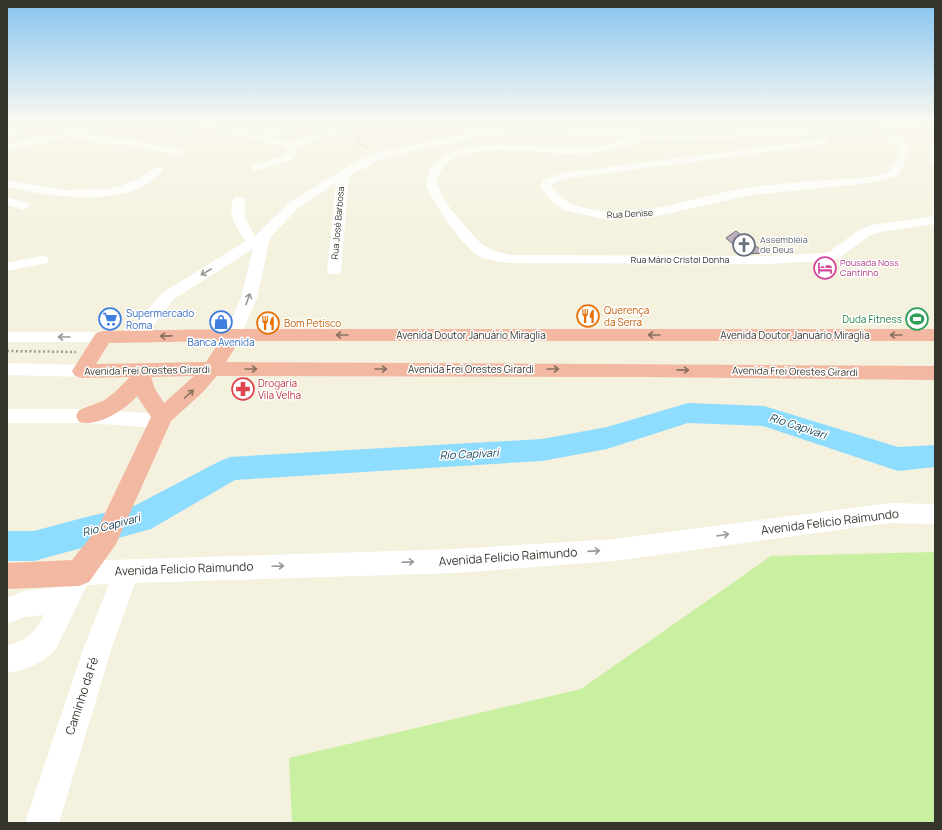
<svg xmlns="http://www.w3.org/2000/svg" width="942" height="830" font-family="Manrope,sans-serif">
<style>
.green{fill:#c9efa0}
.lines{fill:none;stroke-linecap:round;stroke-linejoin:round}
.river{fill:#8eddfe;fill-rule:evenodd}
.building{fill:#bcb0bf;stroke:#766a78}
.path-far1{stroke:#9e9c8e;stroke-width:1.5;stroke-dasharray:1 1.5;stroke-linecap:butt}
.path{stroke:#9e9c8e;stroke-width:2.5;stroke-dasharray:2 2.5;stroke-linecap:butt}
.minor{fill:#fff;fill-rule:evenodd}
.major{fill:#f2b8a1;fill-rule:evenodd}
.oneway{stroke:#9a9a96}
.oneway2{stroke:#8b7061}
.labels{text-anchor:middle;stroke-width:3;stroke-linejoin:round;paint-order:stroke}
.far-street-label{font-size:9px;fill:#36352d;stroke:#fff}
.far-worship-label{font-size:9px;fill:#5b616d;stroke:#fff;text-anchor:start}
.far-hotel-label{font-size:9px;fill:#b23c85;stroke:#fff;text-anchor:start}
.food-label{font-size:10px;fill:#c56008;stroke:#fff;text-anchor:start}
.shop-label{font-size:10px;fill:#366cbe;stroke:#fff;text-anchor:start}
.leisure-label{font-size:10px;fill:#27864d;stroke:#fff;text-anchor:end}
.street-label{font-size:10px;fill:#36352d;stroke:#fff}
.health-label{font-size:10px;fill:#be3a42;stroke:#fff;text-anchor:start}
.water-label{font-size:11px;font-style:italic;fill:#194657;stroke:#fff}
.near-street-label{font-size:12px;fill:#36352d;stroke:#fff}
</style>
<rect width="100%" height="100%" fill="#f4f1de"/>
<path class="green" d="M935,552v271h-643l-3,-65 292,-69 190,-133z"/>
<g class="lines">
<path class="river" d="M688,403l76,3 134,41 37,-2v22l-37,4 -135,-45 -75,-3 -81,26 -65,12 -307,19 -84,49 -117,32h-27v-30h27l52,-14 48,-11 86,-45 10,-4 312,-18 65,-12z"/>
</g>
<path class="building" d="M736,231l29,22 -21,1 -18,-16z"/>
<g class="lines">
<path class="path-far1" d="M355,135l4,2 -2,7 11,4"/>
<path class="path" d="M7,351l69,1"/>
<g class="minor">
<path d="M42,120h12l-47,19v-6z"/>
<path d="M124,120h16l-5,3 -52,11 62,8 37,8 1,2 -5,3 -33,-7 -69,-9 -5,-3 -64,14v-6z"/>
<path d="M211,120h12l-1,2 -5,2 42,10 54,-14h14l-2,2 -54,15 19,5 72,-22h13l-2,2 -77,25 1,6 -4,6 -37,12 -6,-3 2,-2 33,-11 2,-2 -2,-6 -78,-20 -25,8 -5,-3 2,-2z"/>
<path d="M452,120h10l18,11 40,-6 157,9 85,-3 131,-9h33l5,3 -5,3h-33l-131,9 -85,3 -157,-9 -46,7 -88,19 -37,19 -8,95 -2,3h-10l-2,-3 9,-88 -38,25 -28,30 -13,60 -18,41 -6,1 -6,-1 -3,-4 17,-37 12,-49 -79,50 -32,41 -6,1 -6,-1 -3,-4 3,-4 32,-39 84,-52c-9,-11 -21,-29 -11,-44h8l2,3v18l10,18 35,-34 62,-38 27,-12 91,-19z"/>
<path d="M626,120h125l-5,3 -55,4 -60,-4z"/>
<path d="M888,131l17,9 5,13 -13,23 -27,7 -119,12 -94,21 -49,4 -44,-10 -11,-7 -13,-16 3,-7 19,-7 262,-34 4,1 1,2 -1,2 -264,35 -12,5v3c6,6 12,14 20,17 57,22 123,-9 180,-17 39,-5 79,-7 118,-10l19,-5 11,-19 -4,-9 -13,-10z"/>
<path d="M634,138l5,3 -1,2c-22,5 -44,11 -66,11 -31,0 -114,-16 -131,17 -3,4 -4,9 -3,14 4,15 17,29 27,41 15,18 23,26 47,29l255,1 57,-3 5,-1 30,-22 13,-5 63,-9v8l-55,8 -11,4 -30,22 -15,3 -57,3 -255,-1c-11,-1 -23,-2 -33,-7 -17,-10 -46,-53 -53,-71 0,-6 2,-12 5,-17 24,-36 103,-20 140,-20 21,0 42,-6 63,-10z"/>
<path d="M935,143v21l-5,-3v-15z"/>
<path d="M158,166l6,3c-30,41 -115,28 -157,18v-7l58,10 42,-1 16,-4 17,-7z"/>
<path d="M7,197l21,6 2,3 -6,4 -17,-5z"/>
<path d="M42,256l5,1 2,3 -2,3 -40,8v-8z"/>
<path d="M7,332h96l6,1 3,4 -3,4 -6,1h-96z"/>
<path d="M7,363l75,2 7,2 2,4 -2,4 -7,2 -75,-2z"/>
<path d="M7,409h80l72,5 7,2 3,5 -3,5 -7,2 -72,-5h-80z"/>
<path d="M890,503l45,1v20l-45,-1 -276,38 -158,12 -321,10 -23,64 -53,176h-34l59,-176 25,-63 -22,1 -31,64c-13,14 -30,21 -49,24v-28c20,-4 28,-13 37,-30l-19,2 -18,7v-26l17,-7 34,-4 12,-23 9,-3 377,-12 158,-10z"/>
</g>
<path class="major" d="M233,329h702v12h-696l-13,21 709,4v14l-294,-3 -424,-1 -15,17 -31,28 -55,123 -27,38 -10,4 -72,3v-26l65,-3 26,-32 53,-111 -14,-21c-12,14 -39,31 -58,26l-3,-6 3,-6 24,-9 12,-9 15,-15 -48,1 -7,-2 -3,-5 24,-38 7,-2zM220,341l-14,21 -110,2 13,-21zM194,376l-30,27 -9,-14 -4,-12z"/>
</g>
<defs><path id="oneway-shaft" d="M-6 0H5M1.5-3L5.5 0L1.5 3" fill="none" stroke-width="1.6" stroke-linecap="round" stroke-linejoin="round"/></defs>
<g class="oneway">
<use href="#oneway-shaft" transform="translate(206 272) rotate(150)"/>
<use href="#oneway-shaft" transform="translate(248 299) rotate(-70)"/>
<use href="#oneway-shaft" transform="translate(64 337) rotate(180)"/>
<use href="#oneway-shaft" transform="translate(723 535) rotate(-8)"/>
<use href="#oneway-shaft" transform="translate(594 551) rotate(-4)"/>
<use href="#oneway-shaft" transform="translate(408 562) rotate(-2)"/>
<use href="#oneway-shaft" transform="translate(278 566) rotate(-2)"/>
</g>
<g class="oneway2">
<use href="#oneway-shaft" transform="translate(342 335) rotate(180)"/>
<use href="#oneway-shaft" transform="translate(654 335) rotate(-180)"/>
<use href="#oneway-shaft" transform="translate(896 335) rotate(-180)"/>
<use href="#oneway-shaft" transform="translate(166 336) rotate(179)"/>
<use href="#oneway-shaft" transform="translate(251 369)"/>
<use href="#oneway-shaft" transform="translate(381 369)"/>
<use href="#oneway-shaft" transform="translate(553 369)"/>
<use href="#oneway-shaft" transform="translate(683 370) rotate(1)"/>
<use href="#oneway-shaft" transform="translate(189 394) rotate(-42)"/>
</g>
<linearGradient id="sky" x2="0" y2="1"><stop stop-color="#84c4f1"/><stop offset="0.51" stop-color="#faf9f0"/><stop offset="1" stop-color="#faf9f0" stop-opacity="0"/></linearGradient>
<rect width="942" height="236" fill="url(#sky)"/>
<defs>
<g id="church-ring" transform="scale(1.15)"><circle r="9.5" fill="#fff" stroke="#6b7280" stroke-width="1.5"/><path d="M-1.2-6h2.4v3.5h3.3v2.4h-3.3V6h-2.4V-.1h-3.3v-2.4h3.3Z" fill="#6b7280"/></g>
<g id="hotel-ring" transform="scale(1.15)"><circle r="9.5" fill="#fff" stroke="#d1479c" stroke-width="1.5"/><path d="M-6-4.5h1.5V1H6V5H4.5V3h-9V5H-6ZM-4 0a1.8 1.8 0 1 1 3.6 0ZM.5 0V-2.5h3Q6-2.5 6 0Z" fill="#d1479c"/></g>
<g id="restaurant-ring" transform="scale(1.15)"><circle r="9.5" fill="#fff" stroke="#e8710a" stroke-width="1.5"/><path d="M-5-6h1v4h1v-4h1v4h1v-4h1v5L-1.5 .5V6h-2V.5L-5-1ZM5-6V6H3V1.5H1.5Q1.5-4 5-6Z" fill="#e8710a"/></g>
<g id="supermarket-ring" transform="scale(1.15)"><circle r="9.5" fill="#fff" stroke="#3f7fe0" stroke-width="1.5"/><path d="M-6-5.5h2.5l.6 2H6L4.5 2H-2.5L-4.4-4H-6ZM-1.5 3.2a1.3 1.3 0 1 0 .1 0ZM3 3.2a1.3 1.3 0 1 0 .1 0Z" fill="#3f7fe0"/></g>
<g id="stadium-ring" transform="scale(1.15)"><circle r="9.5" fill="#fff" stroke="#2e9e5b" stroke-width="1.5"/><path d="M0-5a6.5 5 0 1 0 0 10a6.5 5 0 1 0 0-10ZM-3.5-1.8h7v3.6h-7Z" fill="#2e9e5b"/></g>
<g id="shop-ring" transform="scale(1.15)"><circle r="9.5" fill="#fff" stroke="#3f7fe0" stroke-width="1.5"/><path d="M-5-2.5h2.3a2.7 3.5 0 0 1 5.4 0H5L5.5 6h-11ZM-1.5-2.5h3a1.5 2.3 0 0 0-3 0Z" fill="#3f7fe0"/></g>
<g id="pharmacy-ring" transform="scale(1.15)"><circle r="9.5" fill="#fff" stroke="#e0444e" stroke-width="1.5"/><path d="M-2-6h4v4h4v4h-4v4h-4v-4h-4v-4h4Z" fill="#e0444e"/></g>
</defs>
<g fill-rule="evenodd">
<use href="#church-ring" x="744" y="245"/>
<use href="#hotel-ring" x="825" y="268"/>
<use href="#restaurant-ring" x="588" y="316"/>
<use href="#supermarket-ring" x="110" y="319"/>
<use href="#stadium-ring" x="917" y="319"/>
<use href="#shop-ring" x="221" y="322"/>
<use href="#restaurant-ring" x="268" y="323"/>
<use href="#pharmacy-ring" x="243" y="389"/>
</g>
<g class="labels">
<g class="far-street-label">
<text transform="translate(630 214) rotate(-3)" y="3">Rua Denise</text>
<text transform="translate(338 223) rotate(-85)" y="3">Rua José Barbosa</text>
<text x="680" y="263">Rua Mário Cristol Donha</text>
</g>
<g class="far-worship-label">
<text x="760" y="243">Assembléia<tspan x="760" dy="10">de Deus</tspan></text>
</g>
<g class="far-hotel-label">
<text x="840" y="266">Pousada Noss<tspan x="840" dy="10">Cantinho</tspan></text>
</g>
<g class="food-label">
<text x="604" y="314">Querença<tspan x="604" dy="12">da Serra</tspan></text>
<text x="284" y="327">Bom Petisco</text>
</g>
<g class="shop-label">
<text x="126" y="317">Supermercado<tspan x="126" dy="12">Roma</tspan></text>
<text x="221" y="346" text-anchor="middle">Banca Avenida</text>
</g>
<g class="leisure-label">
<text x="902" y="323">Duda Fitness</text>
</g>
<g class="street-label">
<text x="471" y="339">Avenida Doutor Januário Miraglia</text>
<text x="795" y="339">Avenida Doutor Januário Miraglia</text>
<text x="471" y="373">Avenida Frei Orestes Girardi</text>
<text transform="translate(147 370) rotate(-1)" y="4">Avenida Frei Orestes Girardi</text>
<text transform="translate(795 371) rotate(1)" y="4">Avenida Frei Orestes Girardi</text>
</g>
<g class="health-label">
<text x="258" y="387">Drogaria<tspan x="258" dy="12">Vila Velha</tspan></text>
</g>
<g class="water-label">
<text transform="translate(798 426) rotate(18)" y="4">Rio Capivari</text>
<text transform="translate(469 454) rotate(-3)" y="4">Rio Capivari</text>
<text transform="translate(111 525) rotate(-15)" y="4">Rio Capivari</text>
</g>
<g class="near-street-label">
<text transform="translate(830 522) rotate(-7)" y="4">Avenida Felicio Raimundo</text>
<text transform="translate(508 557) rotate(-4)" y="4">Avenida Felicio Raimundo</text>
<text transform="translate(184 569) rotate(-2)" y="4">Avenida Felicio Raimundo</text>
<text transform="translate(82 696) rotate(-72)" y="4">Caminho da Fé</text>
</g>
</g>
<rect width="942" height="830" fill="none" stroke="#36352d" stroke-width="16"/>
</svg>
